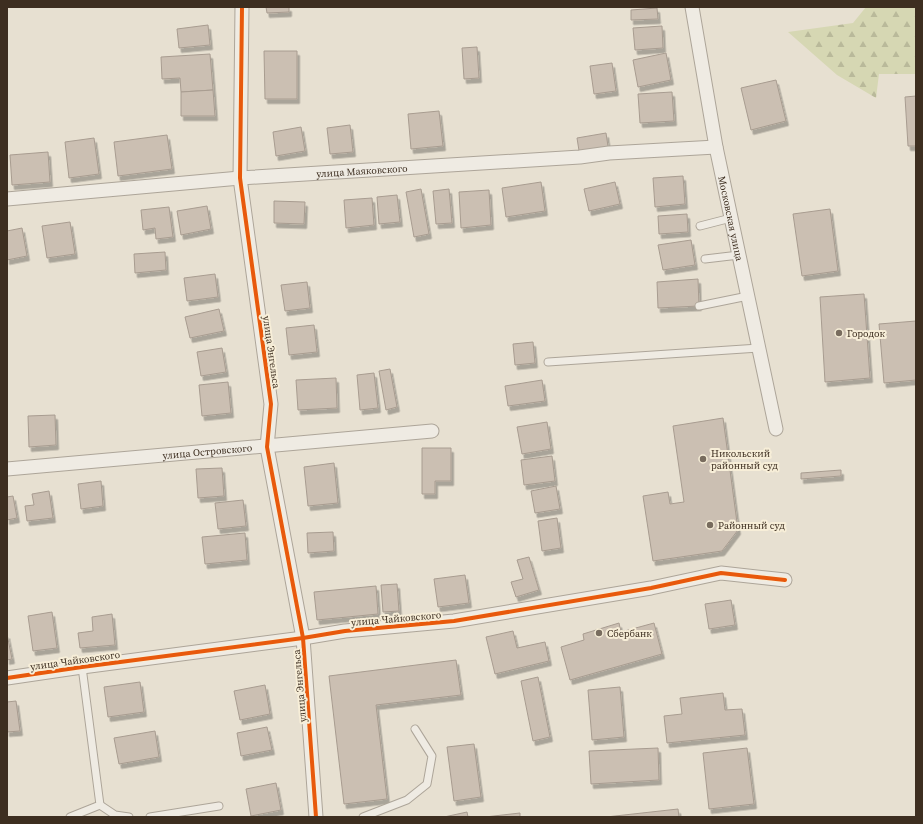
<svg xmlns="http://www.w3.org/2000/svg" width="923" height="824" font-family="'Source Serif 4',serif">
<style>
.forest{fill:url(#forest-firs)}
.building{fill:#cbbfb2;stroke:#a89c90;filter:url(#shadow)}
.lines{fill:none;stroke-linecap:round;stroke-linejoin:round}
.service-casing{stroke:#ada599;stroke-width:9}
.minor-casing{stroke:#ada599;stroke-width:15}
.service{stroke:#efebe3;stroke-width:7}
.minor{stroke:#efebe3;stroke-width:13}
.cycleway-casing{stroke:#f7eed8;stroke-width:6}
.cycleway{stroke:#e8590c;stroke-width:4}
.poi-dot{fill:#786c5e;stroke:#f7eed8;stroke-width:1.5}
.labels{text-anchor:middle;stroke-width:4;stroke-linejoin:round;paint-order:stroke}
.street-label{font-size:10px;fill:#3d2e20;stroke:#f7eed8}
.poi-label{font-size:10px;fill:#3d2e20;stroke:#f7eed8;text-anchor:start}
</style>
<defs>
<pattern id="forest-firs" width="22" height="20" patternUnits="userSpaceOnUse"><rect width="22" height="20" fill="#d6d7b3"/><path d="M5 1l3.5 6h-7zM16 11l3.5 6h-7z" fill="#b9b99a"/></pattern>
<filter id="shadow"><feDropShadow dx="2.5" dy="4.5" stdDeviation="0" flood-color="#0004"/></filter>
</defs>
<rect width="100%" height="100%" fill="#e7e0d1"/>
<path class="forest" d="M866,7h50v67h-37l-3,24 -39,-23 -49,-43 65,-9z"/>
<g class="building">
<path d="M266,7h23v5l-22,1z"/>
<path d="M657,8l1,11 -27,1v-10z"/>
<path d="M208,25l2,20 -31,3 -2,-19z"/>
<path d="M662,26l1,22 -28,2 -2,-22z"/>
<path d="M477,47l2,31 -15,1 -2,-31z"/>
<path d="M264,51h33v48h-32z"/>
<path d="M666,53l5,27 -33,7 -5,-27z"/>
<path d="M210,54l3,36 -32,2 -1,-14 -18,1 -1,-22z"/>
<path d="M612,63l4,28 -22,3 -4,-28z"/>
<path d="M776,80l10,41 -35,9 -10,-42z"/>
<path d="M213,90l2,26h-34v-24z"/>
<path d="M672,92l2,29 -34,2 -2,-29z"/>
<path d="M916,96v50h-8l-3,-49z"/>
<path d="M439,111l4,35 -32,3 -3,-35z"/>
<path d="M350,125l3,27 -23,2 -3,-26z"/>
<path d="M301,127l4,24 -29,5 -3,-24z"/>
<path d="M606,133l3,20 -29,4 -3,-19z"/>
<path d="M167,135l5,34 -54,7 -4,-34z"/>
<path d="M94,138l5,36 -30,4 -4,-36z"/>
<path d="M48,152l2,30 -38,3 -2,-30z"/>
<path d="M683,176l2,28 -30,3 -2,-29z"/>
<path d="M541,182l4,29 -39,6 -4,-29z"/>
<path d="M615,182l5,22 -31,7 -5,-22z"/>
<path d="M421,189l8,45 -15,3 -8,-45z"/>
<path d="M449,189l3,34 -16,1 -3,-33z"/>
<path d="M489,190l2,35 -30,3 -2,-36z"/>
<path d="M397,195l3,27 -21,2 -2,-27z"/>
<path d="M372,198l2,27 -28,3 -2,-28z"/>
<path d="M274,201l31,1 -1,22 -30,-1z"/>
<path d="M207,206l4,23 -30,6 -4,-24z"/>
<path d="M169,207l4,30 -17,2 -1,-11 -12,2 -2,-20z"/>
<path d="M830,209l8,62 -36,5 -9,-62z"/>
<path d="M687,214l1,18 -29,2 -1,-18z"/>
<path d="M70,222l5,32 -28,4 -5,-32z"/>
<path d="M22,228l5,28 -20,4v-29z"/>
<path d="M691,240l4,25 -32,5 -5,-25z"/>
<path d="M165,252l1,18 -31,3 -1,-19z"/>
<path d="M215,274l3,23 -31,4 -3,-23z"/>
<path d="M698,279l1,27 -41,2 -1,-26z"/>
<path d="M307,282l3,26 -25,3 -4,-26z"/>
<path d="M864,294l6,84 -45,4 -5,-85z"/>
<path d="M219,309l5,22 -34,7 -5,-21z"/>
<path d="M916,321v59l-32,3 -5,-59z"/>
<path d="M314,325l3,27 -28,3 -3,-27z"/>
<path d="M533,342l2,21 -20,2 -2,-21z"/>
<path d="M222,348l4,24 -25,4 -4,-24z"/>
<path d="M390,369l7,38 -11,3 -7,-39z"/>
<path d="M374,373l4,35 -18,2 -3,-35z"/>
<path d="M336,378l1,30 -39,2 -2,-30z"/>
<path d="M542,380l3,21 -37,5 -3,-20z"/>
<path d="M228,382l3,31 -29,3 -3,-31z"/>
<path d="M55,415l1,30 -27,2 -1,-31z"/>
<path d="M723,418l15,112 -16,21 -69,10 -10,-65 25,-4 2,12 14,-2 -11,-76z"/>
<path d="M547,422l4,27 -29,5 -5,-27z"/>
<path d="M422,448h29v33h-16v13h-13z"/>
<path d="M552,456l3,25 -31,4 -3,-25z"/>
<path d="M334,463l4,40 -30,3 -4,-39z"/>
<path d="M222,468l2,28 -26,2 -2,-29z"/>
<path d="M841,470v6l-40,3v-6z"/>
<path d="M101,481l2,25 -22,3 -3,-25z"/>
<path d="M556,486l4,23 -25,4 -4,-22z"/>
<path d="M49,491l4,27 -26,3 -2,-15 9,-1 -2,-11z"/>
<path d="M13,496l4,22 -10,2v-23z"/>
<path d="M243,500l3,26 -28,3 -3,-26z"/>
<path d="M557,518l4,30 -19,3 -4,-30z"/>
<path d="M333,532l1,19 -26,2 -1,-20z"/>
<path d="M245,533l2,27 -42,4 -3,-27z"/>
<path d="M529,557l10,33 -23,7 -5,-15 12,-3 -6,-19z"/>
<path d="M465,575l4,28 -31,4 -4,-28z"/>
<path d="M397,584l2,27 -16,1 -2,-27z"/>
<path d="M376,586l2,28 -61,6 -3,-28z"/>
<path d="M731,600l4,25 -26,4 -4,-25z"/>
<path d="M52,612l5,36 -24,3 -5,-35z"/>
<path d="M112,614l3,31 -35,3 -2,-15 15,-2 -1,-14z"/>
<path d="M619,623l2,9 33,-9 8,31 -92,26 -9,-33 23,-7 -1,-6z"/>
<path d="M513,631l4,17 28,-6 4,19 -54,13 -9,-37z"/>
<path d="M7,634l5,25 -5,1z"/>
<path d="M456,660l5,35 -85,10 11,94 -43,5 -15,-128z"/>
<path d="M538,677l12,60 -17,4 -12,-60z"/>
<path d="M140,682l4,30 -36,5 -4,-30z"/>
<path d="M265,685l5,29 -30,6 -6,-29z"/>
<path d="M620,687l4,50 -32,3 -4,-50z"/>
<path d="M723,693l2,17 17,-1 3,26 -78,8 -3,-27 18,-2 -2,-16z"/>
<path d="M16,701l4,30 -13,1v-30z"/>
<path d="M267,727l5,23 -31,6 -4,-23z"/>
<path d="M155,731l4,26 -40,7 -5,-26z"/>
<path d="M474,744l7,53 -27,4 -7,-54z"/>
<path d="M658,748l1,32 -68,4 -2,-33z"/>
<path d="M747,748l7,56 -45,5 -6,-56z"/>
<path d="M276,783l5,27 -30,6 -5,-27z"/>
<path d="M678,809l1,8h-73z"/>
<path d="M467,812l1,5h-24z"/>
<path d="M520,813v4h-35z"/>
</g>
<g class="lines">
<g class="service-casing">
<g id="service">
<path d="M700,226l31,-8"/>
<path d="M705,259l34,-4"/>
<path d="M699,306l49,-10"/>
<path d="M548,362l211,-14"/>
<path d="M100,805l15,10 14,2"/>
<path d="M70,817l30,-12 -18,-138"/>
<path d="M150,817l69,-11"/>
<path d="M363,817l44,-17 20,-16 5,-28 -17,-27"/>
</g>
</g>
<g class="minor-casing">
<g id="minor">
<path d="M242,7l-2,171 31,226 -4,43 36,191 13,179"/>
<path id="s1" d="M692,7l24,140 60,282"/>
<path id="s2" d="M7,199l233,-21 340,-21 29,-4 107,-6"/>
<path id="s3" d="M7,469l425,-38"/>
<path d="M7,678l75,-11 221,-29 42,-7 109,-10 197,-33 70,-15 64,7"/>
</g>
</g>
<use href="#service" class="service"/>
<use href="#minor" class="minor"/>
<g class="cycleway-casing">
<g id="cycleway">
<path d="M242,7l-2,171 31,226 -4,43 36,191 13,179"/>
<path d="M7,678l75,-11 221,-29 42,-7 109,-10 197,-33 70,-15 64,7"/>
</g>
</g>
<use href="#cycleway" class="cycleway"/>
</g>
<g class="poi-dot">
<circle cx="839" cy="333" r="4"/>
<circle cx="703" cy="459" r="4"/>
<circle cx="710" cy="525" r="4"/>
<circle cx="599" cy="633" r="4"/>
</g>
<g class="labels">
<g class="street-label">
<text dy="4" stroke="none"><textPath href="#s2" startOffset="356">улица Маяковского</textPath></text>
<text dy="4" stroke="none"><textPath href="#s1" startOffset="215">Московская улица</textPath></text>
<text transform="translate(272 352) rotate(82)" y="4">улица Энгельса</text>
<text dy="4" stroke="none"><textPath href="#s3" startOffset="201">улица Островского</textPath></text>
<text transform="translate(396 618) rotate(-5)" y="4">улица Чайковского</text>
<text transform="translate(75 660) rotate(-8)" y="4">улица Чайковского</text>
<text transform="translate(299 686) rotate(-95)" y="4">улица Энгельса</text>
</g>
<g class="poi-label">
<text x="847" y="337">Городок</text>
<text x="711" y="457">Никольский<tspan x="711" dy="12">районный суд</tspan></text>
<text x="718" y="529">Районный суд</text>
<text x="607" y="637">Сбербанк</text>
</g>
</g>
<rect width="923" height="824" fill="none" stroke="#3d2e20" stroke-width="16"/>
</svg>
